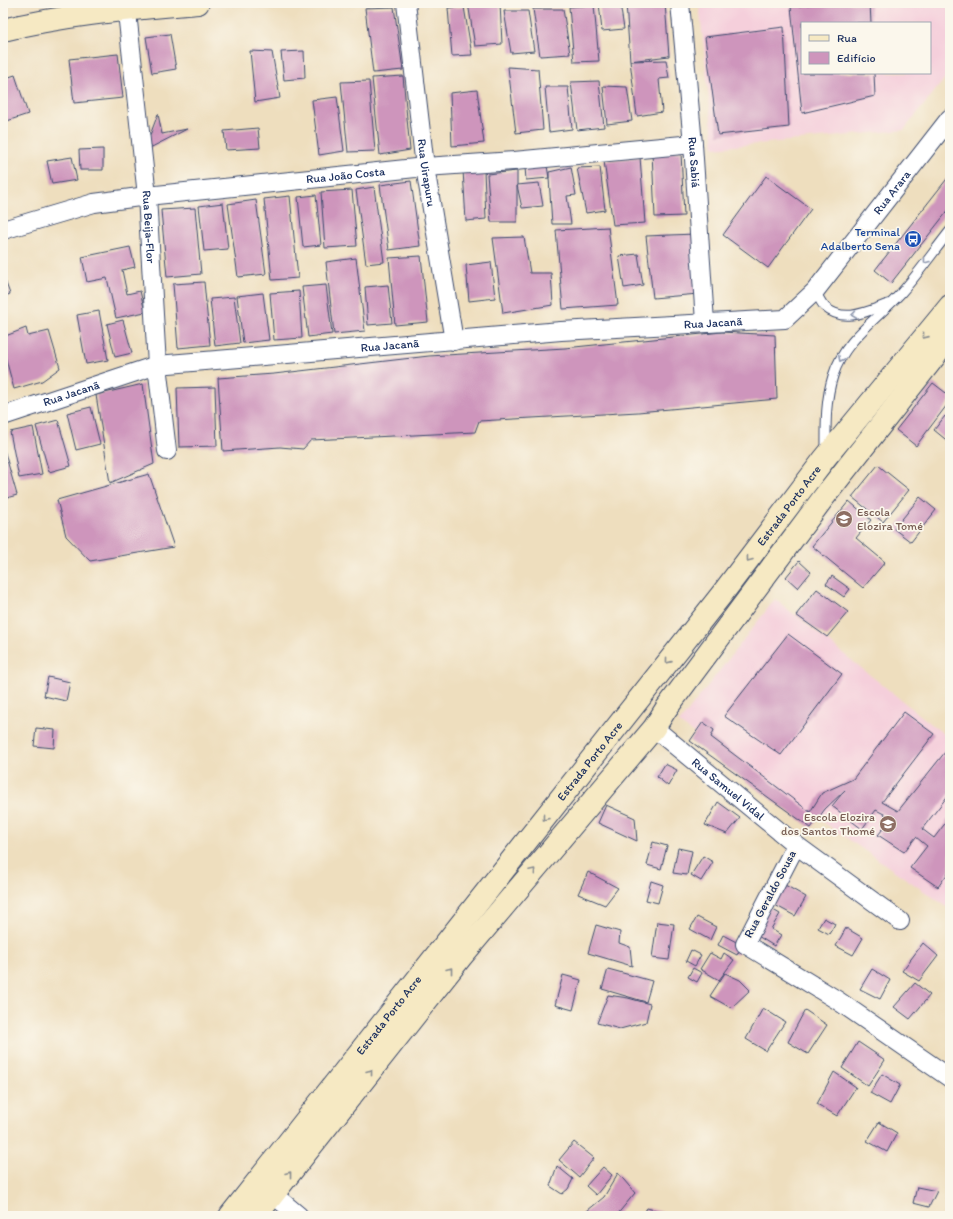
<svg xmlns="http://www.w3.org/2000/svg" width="953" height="1219" font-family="Itim,sans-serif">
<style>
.built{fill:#f5cfdb;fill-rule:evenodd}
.building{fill:#ce95bc}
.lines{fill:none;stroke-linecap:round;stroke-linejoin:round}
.lane-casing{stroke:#3b496c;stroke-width:11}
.street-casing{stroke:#3b496c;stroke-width:20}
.secondary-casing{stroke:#3b496c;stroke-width:24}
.lane{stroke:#fff;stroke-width:9}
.street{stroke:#fff;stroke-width:18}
.secondary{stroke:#f6e9c3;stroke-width:22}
.oneway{stroke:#8d97ae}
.oneway2{stroke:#888c90}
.labels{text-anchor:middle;stroke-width:3.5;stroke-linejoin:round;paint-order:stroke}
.street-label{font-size:12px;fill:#1b2f5e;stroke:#fbf7ec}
.transit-label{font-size:12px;fill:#164399;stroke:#fbf7ec;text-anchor:end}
.education-label{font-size:12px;fill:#785e54;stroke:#fbf7ec;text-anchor:start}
</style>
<rect width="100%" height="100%" fill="#fbf7ec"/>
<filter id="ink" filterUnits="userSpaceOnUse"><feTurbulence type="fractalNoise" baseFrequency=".025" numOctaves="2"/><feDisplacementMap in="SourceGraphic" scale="8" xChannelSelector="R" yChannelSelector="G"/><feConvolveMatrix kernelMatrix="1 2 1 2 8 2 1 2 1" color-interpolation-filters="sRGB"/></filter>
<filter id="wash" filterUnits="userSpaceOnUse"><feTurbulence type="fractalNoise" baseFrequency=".012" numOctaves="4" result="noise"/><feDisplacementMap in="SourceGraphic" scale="16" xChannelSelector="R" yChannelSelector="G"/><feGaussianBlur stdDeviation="0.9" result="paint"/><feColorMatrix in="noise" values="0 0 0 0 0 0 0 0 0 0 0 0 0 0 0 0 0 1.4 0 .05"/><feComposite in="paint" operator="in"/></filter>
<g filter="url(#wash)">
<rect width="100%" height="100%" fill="#eedebe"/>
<g class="built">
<path d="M699,3h251v69l-46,58 -190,18zM802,23h128v50h-128z"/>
<path d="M775,599l175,140v170l-271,-186z"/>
</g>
<g id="blocks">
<g class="building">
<path d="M468,3h32l2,41 -27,2z"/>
<path d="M599,3h21l4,26 -22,2z"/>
<path d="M626,3h39l4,53 -39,5 36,-1 3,18 -10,1 3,33 -25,4 -7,-55z"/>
<path d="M824,3h46l1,20h-69v50h72l1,23 -73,17 -11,-106z"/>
<path d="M594,5l5,56 -25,1 -5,-55z"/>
<path d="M394,7l9,63 -30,3 -8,-65z"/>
<path d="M464,7l8,48 -20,1 -4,-48z"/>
<path d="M533,9h30l7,45 -30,2z"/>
<path d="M504,11h24l6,40 -23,2z"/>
<path d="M784,27l5,100 -71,8 -13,-98z"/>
<path d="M170,34l6,35 -24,4 -6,-36z"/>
<path d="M250,51l22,1 8,46 -25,4z"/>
<path d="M304,51l1,27 -21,2 -3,-28z"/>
<path d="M118,54l5,44 -49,5 -5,-44z"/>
<path d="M508,67l30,2 5,61 -27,3z"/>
<path d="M15,75l13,39 -24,8 -1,-43z"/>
<path d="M403,76l7,74 -30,5 -8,-77z"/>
<path d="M369,81l6,70 -27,1 -7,-70z"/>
<path d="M599,81l5,46 -27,3 -6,-48z"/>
<path d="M603,86l24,1 5,34 -25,3z"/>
<path d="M545,87h23l4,42 -23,3z"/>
<path d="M477,90l7,53 -32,3 -2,-53z"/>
<path d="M337,97l7,54 -25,4 -7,-55z"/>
<path d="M158,114l4,20 25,-5 -43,22z"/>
<path d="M258,128l2,20 -34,2 -2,-19z"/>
<path d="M103,149v21h-23l-1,-20z"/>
<path d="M681,152l3,64 -29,1 -3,-64z"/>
<path d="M72,157l5,23 -25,4 -5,-23z"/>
<path d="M640,157l5,66 -32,2 -9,-64z"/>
<path d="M547,166l2,12v-6l22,-5 5,28 -9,1 4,28h-19l-3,-46 -23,2 -1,-13z"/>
<path d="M600,167l5,43 -19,3 -9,-45z"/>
<path d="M463,170h21l2,49 -20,2z"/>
<path d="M517,171v51h-26l-4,-48z"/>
<path d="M950,175v33l-59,75 -16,-13z"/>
<path d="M766,176l45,33 -43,59 -45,-33z"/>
<path d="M411,181l9,65 -31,4 -9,-65z"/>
<path d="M539,183l4,23 -21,2 -5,-23z"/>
<path d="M374,187l10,75 -18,2 -10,-74z"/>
<path d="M352,190l5,56 -32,2 -4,-56z"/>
<path d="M316,195l5,50 -18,2 -5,-50z"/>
<path d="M290,196l8,82 -26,2 -8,-81z"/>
<path d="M256,200l10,74 -28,3 -10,-73z"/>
<path d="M223,203l5,46 -24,2 -5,-45z"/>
<path d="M195,208l6,66 -34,3 -6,-67z"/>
<path d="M608,227l10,78 -55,4 -7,-79z"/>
<path d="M695,234l3,60 -45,4 -7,-62z"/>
<path d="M524,237l6,36h21l2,32 -50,8 -10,-75z"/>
<path d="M130,247l5,20 -13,3 5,24 13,-3 5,21 -29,6 -9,-40 -20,4 -5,-25z"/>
<path d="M638,254l5,31 -19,3 -5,-32z"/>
<path d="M421,256l7,66 -33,3 -6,-67z"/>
<path d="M356,258l9,73 -31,3 -8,-72z"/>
<path d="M491,262l4,36 -26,3 -3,-36z"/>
<path d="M3,275l7,19 -7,3z"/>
<path d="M204,282l6,63 -32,3 -5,-64z"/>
<path d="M326,285l6,49 -24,3 -6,-50z"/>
<path d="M388,285l4,38 -24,2 -3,-38z"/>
<path d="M299,291l3,47 -28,2 -4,-47z"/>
<path d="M263,293l6,47 -26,3 -6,-47z"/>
<path d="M234,297l6,46 -25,3 -5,-47z"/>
<path d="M99,311l9,49 -22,4 -9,-49z"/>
<path d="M123,320l9,33 -17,4 -8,-33z"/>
<path d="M26,328l2,8 21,-5 11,37 -18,13 -28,8 -11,-41v-11z"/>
<path d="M722,332l53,3 2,64 -139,13 -159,9 -4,11 -164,8 -8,9 -23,-2 -57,4 -5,-73 56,-4 155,-18 136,-8z"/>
<path d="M933,383l17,13v5l-34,45 -20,-16z"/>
<path d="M143,384l11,80 -44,19 -14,-88z"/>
<path d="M215,387l2,59 -38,1 -2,-59z"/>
<path d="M91,407l9,37 -24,6 -9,-37z"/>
<path d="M945,416l5,4v23l-16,-13z"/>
<path d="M58,420l13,46 -22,6 -13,-46z"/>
<path d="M33,427l9,47 -23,4 -9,-46z"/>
<path d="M3,446l14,49 -14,4z"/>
<path d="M878,465l31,25 -26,32 -31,-25z"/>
<path d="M149,474l25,73 -84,14 -24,-25 -9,-36z"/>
<path d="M920,497l16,13 -25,32 -17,-13z"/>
<path d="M849,501l22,19 -15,18 29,24 -22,26 -51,-42z"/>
<path d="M799,561l12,11 -13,16 -12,-11z"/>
<path d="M832,576l18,13 -6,8 -18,-13z"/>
<path d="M817,589l31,23 -21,25 -31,-22z"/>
<path d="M788,634l54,40 -61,81 -57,-39z"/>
<path d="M48,677l22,5 -4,19 -22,-5z"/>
<path d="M904,712l30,22 -52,68 16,9 52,-65v47l-28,36 12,9 16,-21v53l-12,17 -28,-19 17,-22 -11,-9 -12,15 -26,-17 14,-17 -16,-8 -14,19 -30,-23 13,-16 -20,19 -14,19 -121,-87 13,-19 11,8 -3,7 99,75 12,-19 31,-14z"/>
<path d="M36,728l19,2 -1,18 -20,-2z"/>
<path d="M665,764l12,6 -9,16 -11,-9z"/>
<path d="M718,802l22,16 -13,16 -22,-9z"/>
<path d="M606,805l29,13 2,23 -39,-18z"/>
<path d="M653,842l14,4 -6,23 -14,-4z"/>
<path d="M678,848l14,3 -5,24 -14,-2z"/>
<path d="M703,856l10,6 -12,19 -10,-6z"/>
<path d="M588,872l30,16 -13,17 -27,-11z"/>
<path d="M651,881l12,4 -5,18 -12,-3z"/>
<path d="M785,885l21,12 -11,19 -22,-12z"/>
<path d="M768,907l12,7 -9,15 10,6 -7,11 -21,-13z"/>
<path d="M697,917l19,10 -6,13 -20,-11z"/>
<path d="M824,918l11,6 -6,10 -11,-6z"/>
<path d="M657,922l17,2 -5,36 -17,-2z"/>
<path d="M596,925l24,7 -1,11 11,4 2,19 -44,-13z"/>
<path d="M846,928l17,10 -10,17 -17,-9z"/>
<path d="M723,935l19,10 -5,10 -19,-10z"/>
<path d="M923,943l15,13 -19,25 -17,-10z"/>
<path d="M691,950l10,5 -6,11 -9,-5z"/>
<path d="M710,953l11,6 3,-6 10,7 -15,20 -19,-11z"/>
<path d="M693,968l9,5 -5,9 -9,-5z"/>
<path d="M608,969l44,12 -6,21 -44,-13z"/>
<path d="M872,969l18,11 -10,19 -20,-10z"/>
<path d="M725,973l15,7 10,10 -19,18 -21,-12z"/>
<path d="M563,975l18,5 -8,30 -18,-5z"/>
<path d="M915,983l15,12 -20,24 -16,-12z"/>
<path d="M608,995l20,3 22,6 -4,18 -26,7 -23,-6z"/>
<path d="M763,1008l22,14 -19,29 -20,-12z"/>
<path d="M805,1010l22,15 -19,29 -20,-12z"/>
<path d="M858,1042l27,18 -17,26 -26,-18z"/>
<path d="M834,1072l22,15 -19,29 -20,-12z"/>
<path d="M882,1074l18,11 -10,19 -20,-11z"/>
<path d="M879,1122l18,11 -10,19 -20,-11z"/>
<path d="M574,1142l20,16 -15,19 -20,-17z"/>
<path d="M557,1166l16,13 -5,10 -6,5 -12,-8z"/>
<path d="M603,1167l9,8 -16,20 -10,-9z"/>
<path d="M618,1173l17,20 -19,23 -34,-1 22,-18z"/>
<path d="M917,1187l20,4 -8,16 -16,-4z"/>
<path d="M647,1208l15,4 6,4h-27z"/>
</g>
</g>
</g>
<g filter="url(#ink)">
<use href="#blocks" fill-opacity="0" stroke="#3b496c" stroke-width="1"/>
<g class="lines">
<g class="lane-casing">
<g id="lane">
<path d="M815,291c3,5 6,12 10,16 19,17 43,4 63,-3"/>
<path d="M826,452c0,-25 -1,-51 7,-76 11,-36 43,-56 68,-83 18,-20 33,-42 49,-62"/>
</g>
</g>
<g class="street-casing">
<g id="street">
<path id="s1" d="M126,3l21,193 10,169 10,86"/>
<path id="s2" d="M406,3l19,164 29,174"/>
<path id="s3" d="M680,3l13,141 12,178"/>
<path id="s4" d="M3,230l91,-27 53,-7 278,-29 89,-6 179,-17"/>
<path id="s5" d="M3,416l154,-51 404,-34 224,-12 30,-28 135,-173"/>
<path id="s6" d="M654,728l142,117 104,76"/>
<path d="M796,845l-51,99 92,56 113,78"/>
<path d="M263,1186l36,30"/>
</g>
</g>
<g class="secondary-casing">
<g id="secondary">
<path d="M3,30c64,-16 130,-21 195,-27"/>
<path id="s7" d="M230,1216l492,-622 103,-136 125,-152"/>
<path d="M256,1216l205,-259 193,-229 12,-19 158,-212 126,-160"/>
</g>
</g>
<use href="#lane" class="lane"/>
<use href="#street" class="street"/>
<use href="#secondary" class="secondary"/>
</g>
<defs><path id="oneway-chevron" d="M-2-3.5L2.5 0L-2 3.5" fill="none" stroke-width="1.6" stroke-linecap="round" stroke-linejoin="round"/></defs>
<g class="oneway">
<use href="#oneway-chevron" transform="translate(926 261) rotate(128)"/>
<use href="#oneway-chevron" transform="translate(854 315) rotate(172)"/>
<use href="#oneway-chevron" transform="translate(841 359) rotate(117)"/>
</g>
<g class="oneway2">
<use href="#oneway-chevron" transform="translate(925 336) rotate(129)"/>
<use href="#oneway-chevron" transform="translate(749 559) rotate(127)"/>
<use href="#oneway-chevron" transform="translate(668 661) rotate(129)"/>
<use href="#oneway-chevron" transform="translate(545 818) rotate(128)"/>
<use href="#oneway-chevron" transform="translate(533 871) rotate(-50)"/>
<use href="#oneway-chevron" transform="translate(450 970) rotate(-52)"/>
<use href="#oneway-chevron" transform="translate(370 1072) rotate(-52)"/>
<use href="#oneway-chevron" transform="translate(289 1174) rotate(-52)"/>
</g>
</g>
<defs>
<g id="bus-disc" transform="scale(0.9)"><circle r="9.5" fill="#1a4fb4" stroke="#fbf7ec"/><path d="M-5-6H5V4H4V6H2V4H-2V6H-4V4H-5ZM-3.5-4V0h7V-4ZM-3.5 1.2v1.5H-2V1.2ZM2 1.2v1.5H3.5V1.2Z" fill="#fff"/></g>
<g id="school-disc" transform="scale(0.9)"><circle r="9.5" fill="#8d6e63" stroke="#fbf7ec"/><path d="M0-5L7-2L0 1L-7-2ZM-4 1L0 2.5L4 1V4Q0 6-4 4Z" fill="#fff"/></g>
</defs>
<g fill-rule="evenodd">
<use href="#bus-disc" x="913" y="239"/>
<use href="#school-disc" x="844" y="519"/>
<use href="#school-disc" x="888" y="824"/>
</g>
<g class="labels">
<g class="street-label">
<text dy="4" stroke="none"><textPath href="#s3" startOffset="160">Rua Sabiá</textPath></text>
<text dy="4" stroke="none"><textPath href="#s2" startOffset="171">Rua Uirapuru</textPath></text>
<text dy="4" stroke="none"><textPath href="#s4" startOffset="348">Rua João Costa</textPath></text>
<text dy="4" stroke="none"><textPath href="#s5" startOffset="958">Rua Arara</textPath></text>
<text dy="4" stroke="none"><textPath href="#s1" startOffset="225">Rua Beija-Flor</textPath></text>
<text dy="4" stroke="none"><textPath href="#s5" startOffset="720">Rua Jacanã</textPath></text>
<text dy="4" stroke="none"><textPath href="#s5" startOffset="396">Rua Jacanã</textPath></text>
<text dy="4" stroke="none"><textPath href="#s5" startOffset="72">Rua Jacanã</textPath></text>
<text dy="4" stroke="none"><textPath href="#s7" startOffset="904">Estrada Porto Acre</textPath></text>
<text dy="4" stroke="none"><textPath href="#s7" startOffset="580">Estrada Porto Acre</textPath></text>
<text dy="4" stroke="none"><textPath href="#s6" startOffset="96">Rua Samuel Vidal</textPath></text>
<text transform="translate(770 894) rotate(-62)" y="4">Rua Geraldo Sousa</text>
<text dy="4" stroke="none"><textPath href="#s7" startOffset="256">Estrada Porto Acre</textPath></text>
</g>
<g class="transit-label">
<text x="900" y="236">Terminal<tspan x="900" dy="14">Adalberto Sena</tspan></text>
</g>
<g class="education-label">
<text x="857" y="516">Escola<tspan x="857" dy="14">Elozira Tomé</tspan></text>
<text x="875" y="821" text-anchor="end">Escola Elozira<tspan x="875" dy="14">dos Santos Thomé</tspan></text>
</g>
</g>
<rect width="953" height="1219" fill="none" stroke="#fbf7ec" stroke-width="16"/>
<rect x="801" y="22" width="130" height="52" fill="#fbf7ec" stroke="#a1a7b3"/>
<rect x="809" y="35" width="20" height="6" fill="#f6e9c3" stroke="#a1a7b3"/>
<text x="837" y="42" font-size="12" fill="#1b2f5e">Rua</text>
<rect x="809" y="52" width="20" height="12" fill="#ce95bc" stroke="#a1a7b3"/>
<text x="837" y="62" font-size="12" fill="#1b2f5e">Edifício</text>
</svg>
